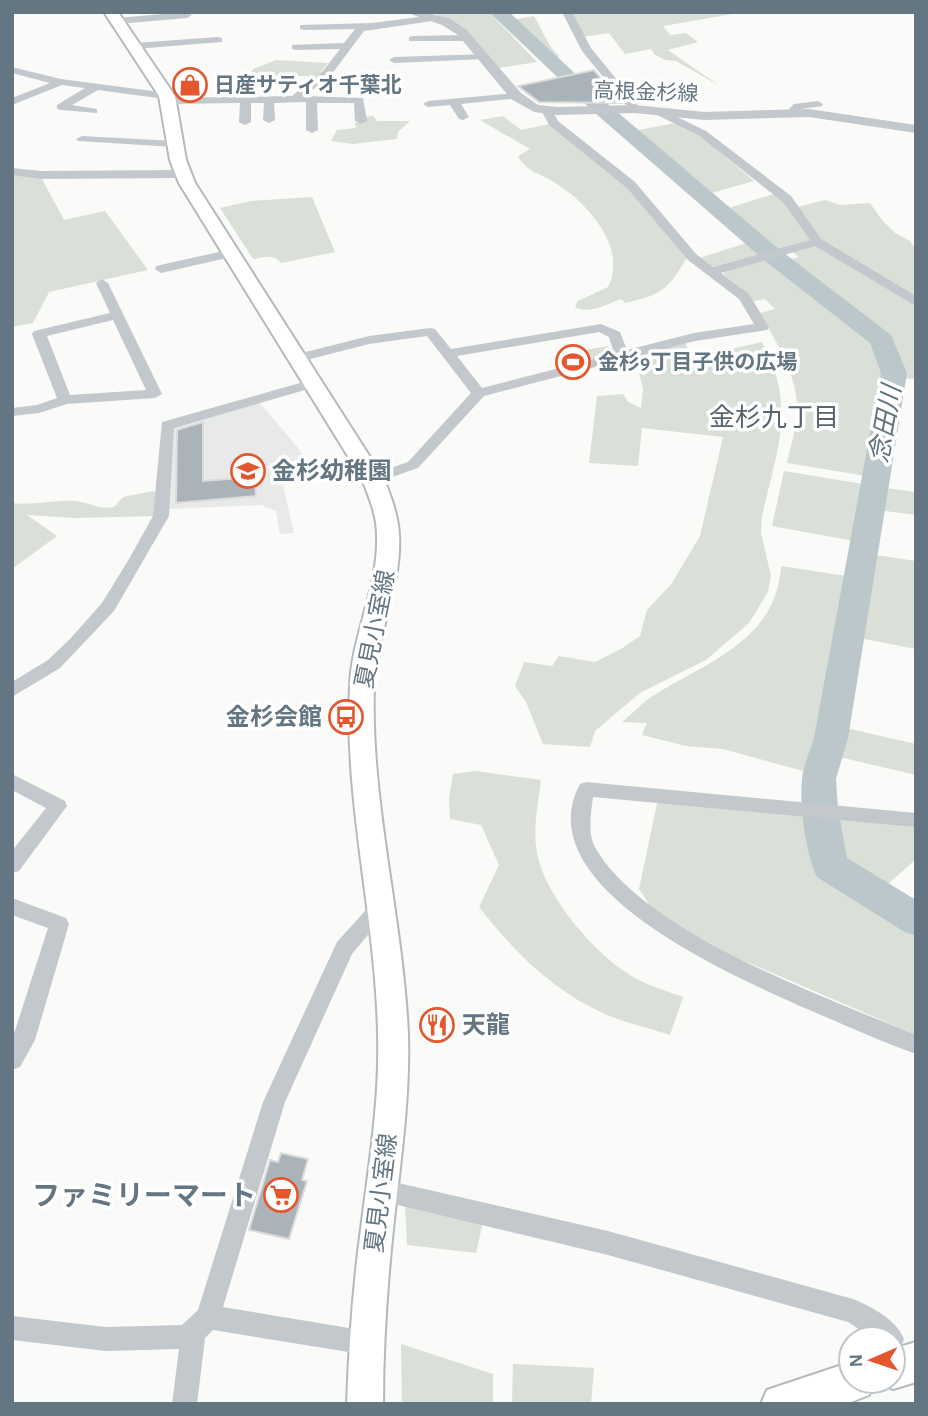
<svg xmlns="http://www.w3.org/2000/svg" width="928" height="1416" font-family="'Alegreya Sans','Noto Sans JP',sans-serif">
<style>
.built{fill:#e8e9e9}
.green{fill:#dadfd7}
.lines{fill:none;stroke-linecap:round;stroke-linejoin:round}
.river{fill:#bbc7cb;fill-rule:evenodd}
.building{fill:#aab3b9;stroke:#dcdcda;stroke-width:2}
.secondary-casing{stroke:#b3babf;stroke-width:4}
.primary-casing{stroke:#b5babe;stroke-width:4}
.minor{fill:#c3c8cc;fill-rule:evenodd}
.tertiary{fill:#c3c8cc;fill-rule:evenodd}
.secondary{fill:#fff;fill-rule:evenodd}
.primary{fill:#fff;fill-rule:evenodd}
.labels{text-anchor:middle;stroke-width:7;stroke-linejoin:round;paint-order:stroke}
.far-poi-label{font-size:21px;font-weight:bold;fill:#657683;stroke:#fff;text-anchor:start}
.far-street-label{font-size:21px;fill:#657683;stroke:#fff}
.poi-label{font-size:24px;font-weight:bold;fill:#657683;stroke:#fff;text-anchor:start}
.street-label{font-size:24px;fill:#657683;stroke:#fff}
.neighbourhood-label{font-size:26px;fill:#57646e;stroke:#fff}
.water-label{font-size:26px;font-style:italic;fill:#60757c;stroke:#fff}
.near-poi-label{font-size:28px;font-weight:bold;fill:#657683;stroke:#fff;text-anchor:end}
</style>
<rect width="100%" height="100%" fill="#fafaf8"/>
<path class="built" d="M259,402l40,47 10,18 34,-7 4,7 -35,7 -2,5 -27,6 11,48 -14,1 -4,-23 -15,-6 -94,4 2,-82z"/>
<g class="green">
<path d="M431,12h58l48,50 -38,6 -36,-41z"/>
<path d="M570,12h174l-81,14 7,9 16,-2 12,9 -30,8 52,36 -44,-25 -11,-1 -11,-6 -3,-5 -26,5 -16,-21 -26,4z"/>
<path d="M534,16c8,13 14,31 25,40l-4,8 8,7 9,1 -15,3 -51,-54z"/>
<path d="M276,60l52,3 -10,13h-68l3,-7z"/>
<path d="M373,116l4,5h33l-12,11 -1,7 -45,5 -21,-3 6,-11 19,-2 -1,-5 8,-1v-5z"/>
<path d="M503,116l18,14 28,-6 67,51 71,82c-18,32 -25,38 -62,46l-4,-4c-14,5 -32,16 -46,8l3,-6 30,-14c20,-39 -20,-83 -51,-103 -16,-11 -29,-10 -39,-28l12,-7 -50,-29z"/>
<path d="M675,123l22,10 57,48 -53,15 -78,-63z"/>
<path d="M12,174l29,3 23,43 41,-9 43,59 -99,22 -16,31 -21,4z"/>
<path d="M774,194l10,7 27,39 -37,11 -55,-40z"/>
<path d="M312,197l23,55 -54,11c-8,-10 -17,-5 -28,-4l-33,-51 31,-7z"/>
<path d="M825,200l15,5 30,-2 12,17 13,13 15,8 6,9v50l-97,-58 -21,-35z"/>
<path d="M750,242l14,11 -52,14 -13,-9z"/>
<path d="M815,244l85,50 16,12v73l-17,-1 -16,-42 -100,-75 16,-4 -8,-6z"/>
<path d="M769,257l106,82 15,34 -18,104 -85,-14c3,-15 9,-32 10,-48 2,-38 -20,-71 -37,-102l15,-4 -10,-10 -12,2 -3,-6 -27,-21 7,-6z"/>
<path d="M685,342l9,20 39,-4 -2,-9 31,-7c35,64 15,107 0,174l-1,17 10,43 -3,16 -19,31 -43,37 -66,33 -45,38 -5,16 -47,-3 -17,-42 -11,-16 9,-24 28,4 7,-10 36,6 26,-13 19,-13 7,-26 25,-27 28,-47 23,-99 -81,-9 -4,38 -49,-3 8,-67 26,-2 5,8 13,6 2,-19 -8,-34z"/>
<path d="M608,346l2,3 -3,7 -42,12 -9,-13z"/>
<path d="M784,471l85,14 -10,57 -87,-16z"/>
<path d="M879,487l37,5v23l-39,-5z"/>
<path d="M153,491l4,3 -2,22 -80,2 -48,-3 30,21 -45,33v-66c23,3 49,-5 69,-1 16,3 14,7 33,5l9,-10z"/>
<path d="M869,554l47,7v88l-62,-12z"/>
<path d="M781,566l72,11 -28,159 -11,38 -91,-25 -37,-3 -44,-11 5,-12 -25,-1c10,-8 19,-18 29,-25 54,-34 126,-56 130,-131z"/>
<path d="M841,727l75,17v31l-81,-19z"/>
<path d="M475,771l66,9c-3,26 -10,55 -2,81 12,43 63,102 104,121 13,6 27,10 40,15l-13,38c-21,-7 -43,-12 -63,-20 -54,-24 -92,-62 -128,-108l20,-42 -18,-40 -31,-6 -1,-20 4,-25z"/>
<path d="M658,799l157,14 12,58 89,56v108l-174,-75 -57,-30 -30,-17 -16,-24z"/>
<path d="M826,813l90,11v35l-36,32 -44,-28z"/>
<path d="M405,1202l78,20 -7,31 -69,-8z"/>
<path d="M401,1344l92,30v30h-91z"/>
<path d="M513,1364l81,4 -3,36h-79z"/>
</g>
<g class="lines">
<path class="river" d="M489,12h20l100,93 171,145 111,85 16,38 -59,365 -12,41 2,30 9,49 69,42v36l-13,-5 -86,-54c-11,-23 -18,-72 -15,-97 1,-14 8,-29 12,-42l67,-365 -11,-30 -106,-83 -169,-147z"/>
</g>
<g class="building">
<path d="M594,70l27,33 -82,-1 -21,-16z"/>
<path d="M203,422v59l52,-4 1,19 -80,7 1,-73z"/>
<path d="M281,1153l27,6 -6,21 5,1 -18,58 -40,-9 21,-70 8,2z"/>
</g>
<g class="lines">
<g class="secondary-casing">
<path id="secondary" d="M104,12h14l57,84 11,64 9,23 189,296c7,18 14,36 15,56 3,51 -23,100 -25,151 -4,117 29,232 34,348 2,65 -8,130 -15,195 -6,58 -10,116 -10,175h-36c2,-59 6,-117 14,-175 8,-64 19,-129 17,-195 -2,-116 -34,-231 -28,-348 2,-52 29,-99 27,-151 0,-20 -8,-38 -15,-56l-183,-296 -9,-23 -11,-64z"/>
</g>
<g class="primary-casing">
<g id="primary">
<path d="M916,1342v40l-23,7 -14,-6 -1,-2h15v-32z"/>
<path d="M851,1362v19h24l-6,14 -23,9h-85l6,-14z"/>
</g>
</g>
<g class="minor">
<path d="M184,12l8,3 -5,3 -69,6 -5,-3 5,-3z"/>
<path d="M562,12h10l19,36 48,59v4h-8l-49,-60z"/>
<path d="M435,15l5,3 -1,2 -75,11 -33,44 -26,21 58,2 4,23 -6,3 -6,-3 -1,-18h-37l1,27 -6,3 -6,-3v-28l-32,1 1,17 -6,3 -6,-3 1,-17h-13v19l-6,3 -6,-3 1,-19 -71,1 -4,-1v-4l-67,-9 -26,15 25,4v4l-36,-3 -4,-1v-4l28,-17 -23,-3 -50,20v-7l38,-15 -38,-10v-6l49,12 106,14 4,1v4l121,-2 31,-25 17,-22 -44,1 -4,-1v-4l52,-2 11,-14 -51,1 -4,-1v-4l72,-2z"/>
<path d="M413,36l55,-1 5,3 -5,3h-59v-4z"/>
<path d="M218,37l4,1v4l-87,7 -5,-3 5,-3z"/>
<path d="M488,54l1,2 -5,3 -90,4 -5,-3 5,-3z"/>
<path d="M516,93l5,3 -1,2 -59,6 8,13 -6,3 -4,-1 -9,-14 -22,2 -5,-3 5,-3z"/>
<path d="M818,101l5,3 -1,2 -21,3 -10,7 -6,-3 9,-9z"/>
<path d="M543,108h8l7,13 77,61 61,72 17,13 97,-27 -27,-38 -85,-67 -43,-21v-4h8l43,21 85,65 30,43 95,57v10l-101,-60 -94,27 28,21 20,33 -2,3 -72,11 -211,55 -66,72 -40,14h-10l-3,-3 3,-3 40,-14 63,-69 -44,-57 -58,8 -70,18 -5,-1v-6l75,-19 61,-8 5,1 16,20 150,-25 19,8 7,18 67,-17 60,-9 -15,-25 -51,-39 -61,-72 -78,-63 -8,-15zM599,332l10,5 5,17 -132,34 -25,-32z"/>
<path d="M82,136l93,5 6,3 -6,3 -97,-6 -2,-2z"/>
<path d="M12,168l29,3 142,-1 6,4 -6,4 -142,1 -29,-4z"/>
<path d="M232,249l4,1v6l-75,17 -6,-4 1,-3z"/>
<path d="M102,279l6,4 54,111 -7,4 -88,6 -28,9 -27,3v-8l25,-3 20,-7 -25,-64 2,-3 76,-18 -14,-30zM113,320l33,70 -76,5 -23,-59z"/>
<path d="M314,379l5,1v6l-145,42 -5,88 -55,95 -54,57 -48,29v-15l36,-22 22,-21 32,-36 27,-44 24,-43 9,-94z"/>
<path d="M12,774l53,27 2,5 -48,65 -7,2v-22l34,-43 -34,-18z"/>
<path d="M586,782l330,31v14l-323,-30c-2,16 -6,38 3,52 49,84 231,149 320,186v19c-37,-13 -73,-30 -109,-45 -69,-31 -283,-121 -227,-225z"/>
<path d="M12,898l54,20 3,6 -34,116 -15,27 -8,3v-30l36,-112 -36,-13z"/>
<path d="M381,899l7,2 3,6 -39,47 -67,148 -62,205 144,24 9,3 3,9 -3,9 -9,3 -154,-25 -8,8 -8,66h-25l7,-55 -73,2 -94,-11v-24l94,11 76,-2 16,-15 65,-208 74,-160 37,-41z"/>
<path d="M381,1179l227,52 245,68c19,8 43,20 51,40l-3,9 -8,3v-12h-19l-26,-17 -240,-67 -227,-54 -8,-3 -3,-8 3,-8z"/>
</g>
<path class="tertiary" d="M405,12h20l25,7 16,10 55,64 17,12 19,2 78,-2 69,7 105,-3 107,16v8l-107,-16 -105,3 -69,-7 -78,2 -23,-3 -23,-13 -53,-64 -16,-10z"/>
<use href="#secondary" class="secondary"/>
<use href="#primary" class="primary"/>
</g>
<defs>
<g id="shop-ring" transform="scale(1.75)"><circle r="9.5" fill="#fff" stroke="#e4572e" stroke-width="1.5"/><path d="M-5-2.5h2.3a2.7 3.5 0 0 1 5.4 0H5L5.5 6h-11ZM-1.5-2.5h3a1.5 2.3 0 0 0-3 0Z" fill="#e4572e"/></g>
<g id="stadium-ring" transform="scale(1.75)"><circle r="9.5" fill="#fff" stroke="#e4572e" stroke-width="1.5"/><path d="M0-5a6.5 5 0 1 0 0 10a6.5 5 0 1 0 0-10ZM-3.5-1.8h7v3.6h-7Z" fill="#e4572e"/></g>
<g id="school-ring" transform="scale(1.75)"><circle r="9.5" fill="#fff" stroke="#e4572e" stroke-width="1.5"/><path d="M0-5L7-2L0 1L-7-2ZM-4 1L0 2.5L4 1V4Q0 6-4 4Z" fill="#e4572e"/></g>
<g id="bus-ring" transform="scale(1.75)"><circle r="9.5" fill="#fff" stroke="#e4572e" stroke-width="1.5"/><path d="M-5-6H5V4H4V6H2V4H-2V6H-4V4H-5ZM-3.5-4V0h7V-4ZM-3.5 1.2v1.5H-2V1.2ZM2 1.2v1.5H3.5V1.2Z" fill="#e4572e"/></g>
<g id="restaurant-ring" transform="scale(1.75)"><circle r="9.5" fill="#fff" stroke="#e4572e" stroke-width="1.5"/><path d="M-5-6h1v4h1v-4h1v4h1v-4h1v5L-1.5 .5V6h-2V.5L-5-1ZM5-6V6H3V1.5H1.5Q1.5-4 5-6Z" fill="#e4572e"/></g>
<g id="supermarket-ring" transform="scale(1.75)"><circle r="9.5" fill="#fff" stroke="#e4572e" stroke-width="1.5"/><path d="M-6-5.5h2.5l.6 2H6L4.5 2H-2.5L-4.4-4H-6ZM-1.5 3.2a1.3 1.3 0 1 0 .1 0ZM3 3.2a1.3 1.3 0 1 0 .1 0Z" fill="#e4572e"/></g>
</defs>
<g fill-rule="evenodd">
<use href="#shop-ring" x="190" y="85"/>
<use href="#stadium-ring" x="573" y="362"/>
<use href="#school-ring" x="248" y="471"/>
<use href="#bus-ring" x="346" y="717"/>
<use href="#restaurant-ring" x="437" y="1025"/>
<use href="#supermarket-ring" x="281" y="1195"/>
</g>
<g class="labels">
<g class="far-poi-label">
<text x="214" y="92">日産サティオ千葉北</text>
<text x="598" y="369">金杉9丁目子供の広場</text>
</g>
<g class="far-street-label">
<text transform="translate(646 92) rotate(2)" y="7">高根金杉線</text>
</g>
<g class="poi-label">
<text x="272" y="479">金杉幼稚園</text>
<text x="322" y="725" text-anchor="end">金杉会館</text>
<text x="462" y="1033">天龍</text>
</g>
<g class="street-label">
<text transform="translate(375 629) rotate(-79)" y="8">夏見小室線</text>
<text transform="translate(381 1193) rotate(-83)" y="8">夏見小室線</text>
</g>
<g class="neighbourhood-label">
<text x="774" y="426">金杉九丁目</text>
</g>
<g class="water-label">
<text transform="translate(885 424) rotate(-80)" y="9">念田川</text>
</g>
<g class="near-poi-label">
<text x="256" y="1205">ファミリーマート</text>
</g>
</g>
<rect width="928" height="1416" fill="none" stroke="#657683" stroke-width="28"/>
<g transform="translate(872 1360) rotate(268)"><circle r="33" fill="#ffffff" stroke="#c1c8cd" stroke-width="2"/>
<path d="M0-5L12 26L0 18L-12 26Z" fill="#e4572e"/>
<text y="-10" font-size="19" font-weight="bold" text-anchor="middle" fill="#657683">N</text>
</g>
</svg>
